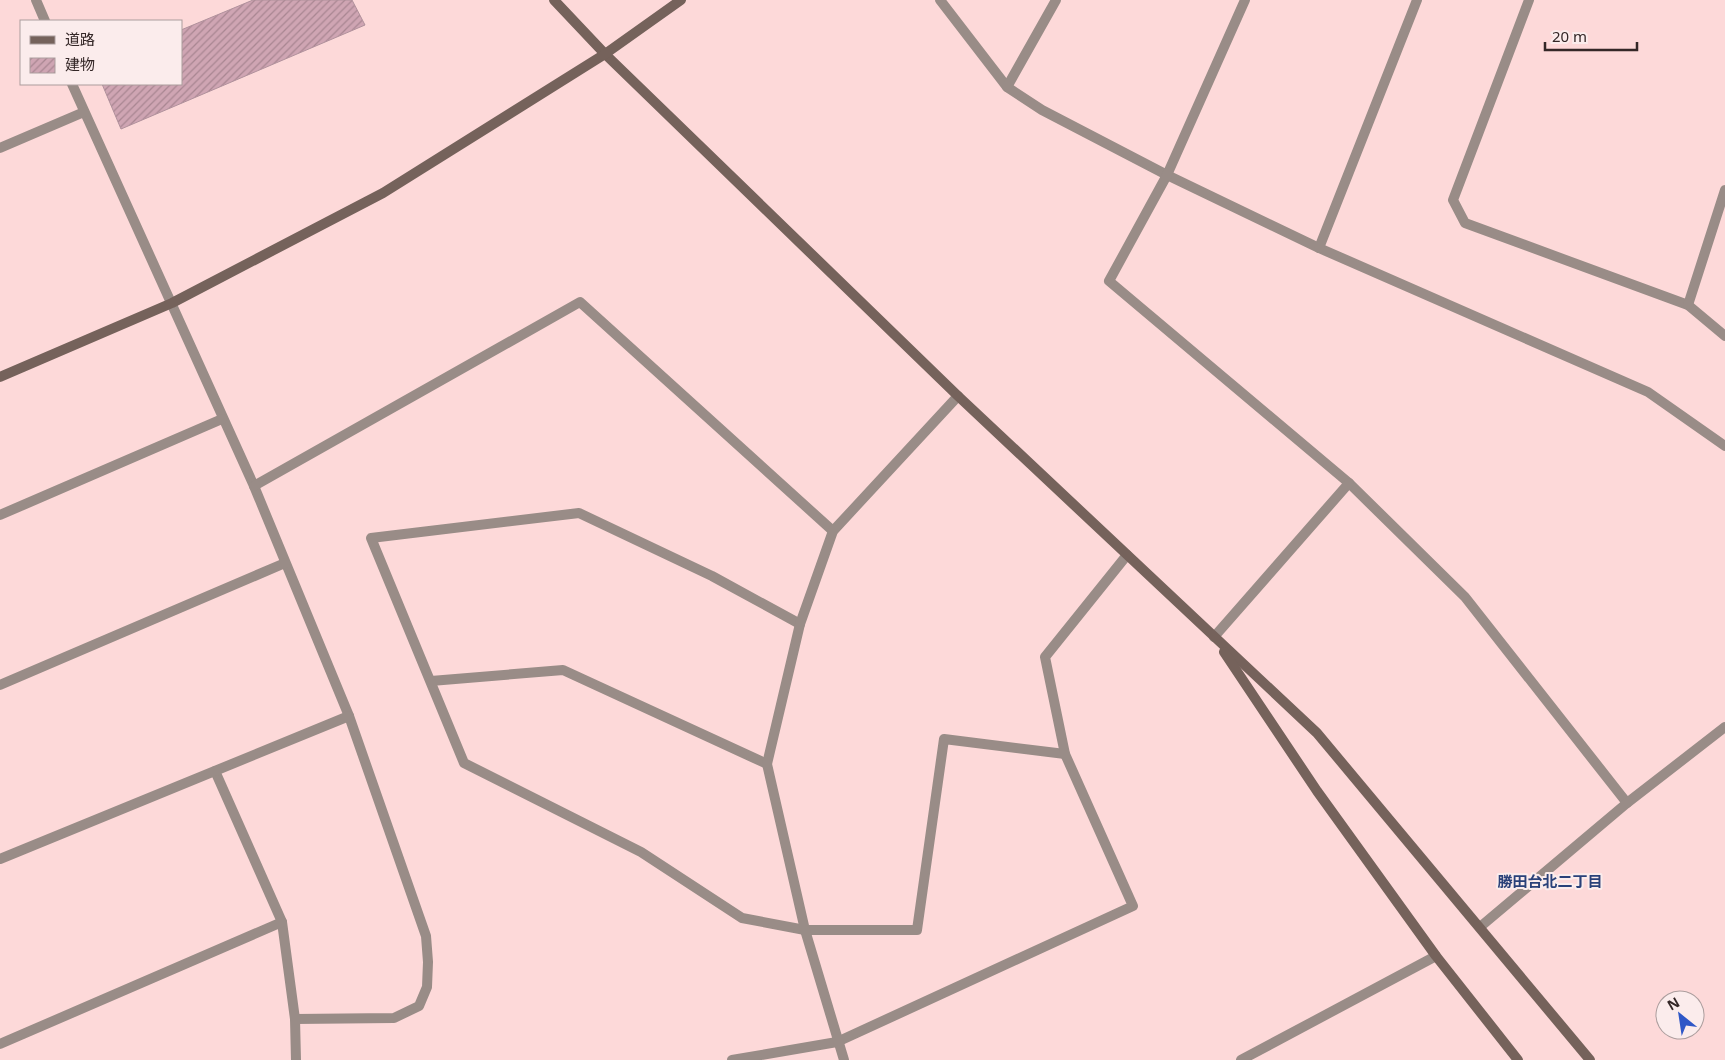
<svg xmlns="http://www.w3.org/2000/svg" width="1725" height="1060" font-family="'Noto Sans','Noto Sans JP',sans-serif">
<style>
.building{fill:url(#building-hatch);stroke:#b0919c}
.lines{fill:none;stroke-linecap:round;stroke-linejoin:round}
.lane{stroke:#998c87;stroke-width:10}
.street{stroke:#998c87;stroke-width:10}
.secondary{stroke:#75625b;stroke-width:10}
.labels{text-anchor:middle;stroke-width:4;stroke-linejoin:round;paint-order:stroke}
.neighbourhood-label{font-size:15px;font-weight:bold;fill:#2a4179;stroke:#fbecec}
</style>
<defs>
<pattern id="building-hatch" width="6" height="6" patternUnits="userSpaceOnUse" patternTransform="scale(1.25)"><rect width="6" height="6" fill="#cfa5b3"/><path d="M-1 1l2-2M0 6l6-6M5 7l2-2" fill="none" stroke="#a98692"/></pattern>
</defs>
<rect width="100%" height="100%" fill="#fdd9d9"/>
<path class="building" d="M253,0h99l13,25 -244,104 -19,-45h79v-54z"/>
<g class="lines">
<g class="lane">
<path d="M431,681l132,-11 204,94"/>
<path d="M805,930h112l27,-191 121,15"/>
</g>
<g class="street">
<path d="M36,0l9,21"/>
<path d="M940,0l67,87 35,23 125,65 152,73 329,144 77,54"/>
<path d="M1245,0l-78,175 -58,106 240,202 116,114 162,206"/>
<path d="M1529,0l-76,200 12,23 223,82 37,31"/>
<path d="M72,84l182,402 95,230 77,220 2,26 -1,25 -8,19 -25,12 -99,1"/>
<path d="M1007,87l49,-87"/>
<path d="M0,148l84,-36"/>
<path d="M1319,248l98,-248"/>
<path d="M1688,305l37,-115"/>
<path d="M254,486l326,-184 253,229"/>
<path d="M0,515l222,-96"/>
<path d="M800,624l-88,-48 -133,-63 -208,25 93,225 177,89 101,66 63,12"/>
<path d="M1214,637l135,-154"/>
<path d="M0,685l285,-122"/>
<path d="M215,771l67,151 13,97 1,41"/>
<path d="M0,859l349,-143"/>
<path d="M1480,927l147,-124 98,-76"/>
<path d="M0,1044l282,-122"/>
<path d="M732,1060l105,-18 296,-136 -68,-152 -20,-97 82,-102"/>
<path d="M844,1060l-39,-130 -38,-166 33,-140 33,-93 125,-135"/>
<path d="M1241,1060l195,-104"/>
</g>
<g class="secondary">
<path d="M554,0l51,54 353,342 359,337 273,327"/>
<path d="M0,377l172,-74 211,-110 222,-139 76,-54"/>
<path d="M1224,652l93,139 119,165 82,104"/>
</g>
</g>
<g class="labels">
<g class="neighbourhood-label">
<text x="1550" y="887">勝田台北二丁目</text>
</g>
</g>
<rect x="20" y="20" width="162" height="65" fill="#fbecec" stroke="#ab9d9d"/>
<rect x="30" y="36" width="25" height="8" fill="#75625b" stroke="#ab9d9d"/>
<text x="65" y="45" font-size="15" fill="#342727">道路</text>
<rect x="30" y="58" width="25" height="15" fill="url(#building-hatch)" stroke="#ab9d9d"/>
<text x="65" y="70" font-size="15" fill="#342727">建物</text>
<g transform="translate(1680 1015) rotate(330)"><circle r="24" fill="#fbecec" stroke="#ab9d9d"/>
<path d="M0-4L9 19L0 12L-9 19Z" fill="#2f57c7"/>
<text y="-8" font-size="14" font-weight="bold" text-anchor="middle" fill="#342727">N</text>
</g>
<path d="M1545 42v8h92v-8" fill="none" stroke="#342727" stroke-width="2.5"/>
<text x="1552" y="42" font-size="15" fill="#342727" stroke="#fbecec" stroke-width="4" paint-order="stroke">20 m</text>
</svg>
